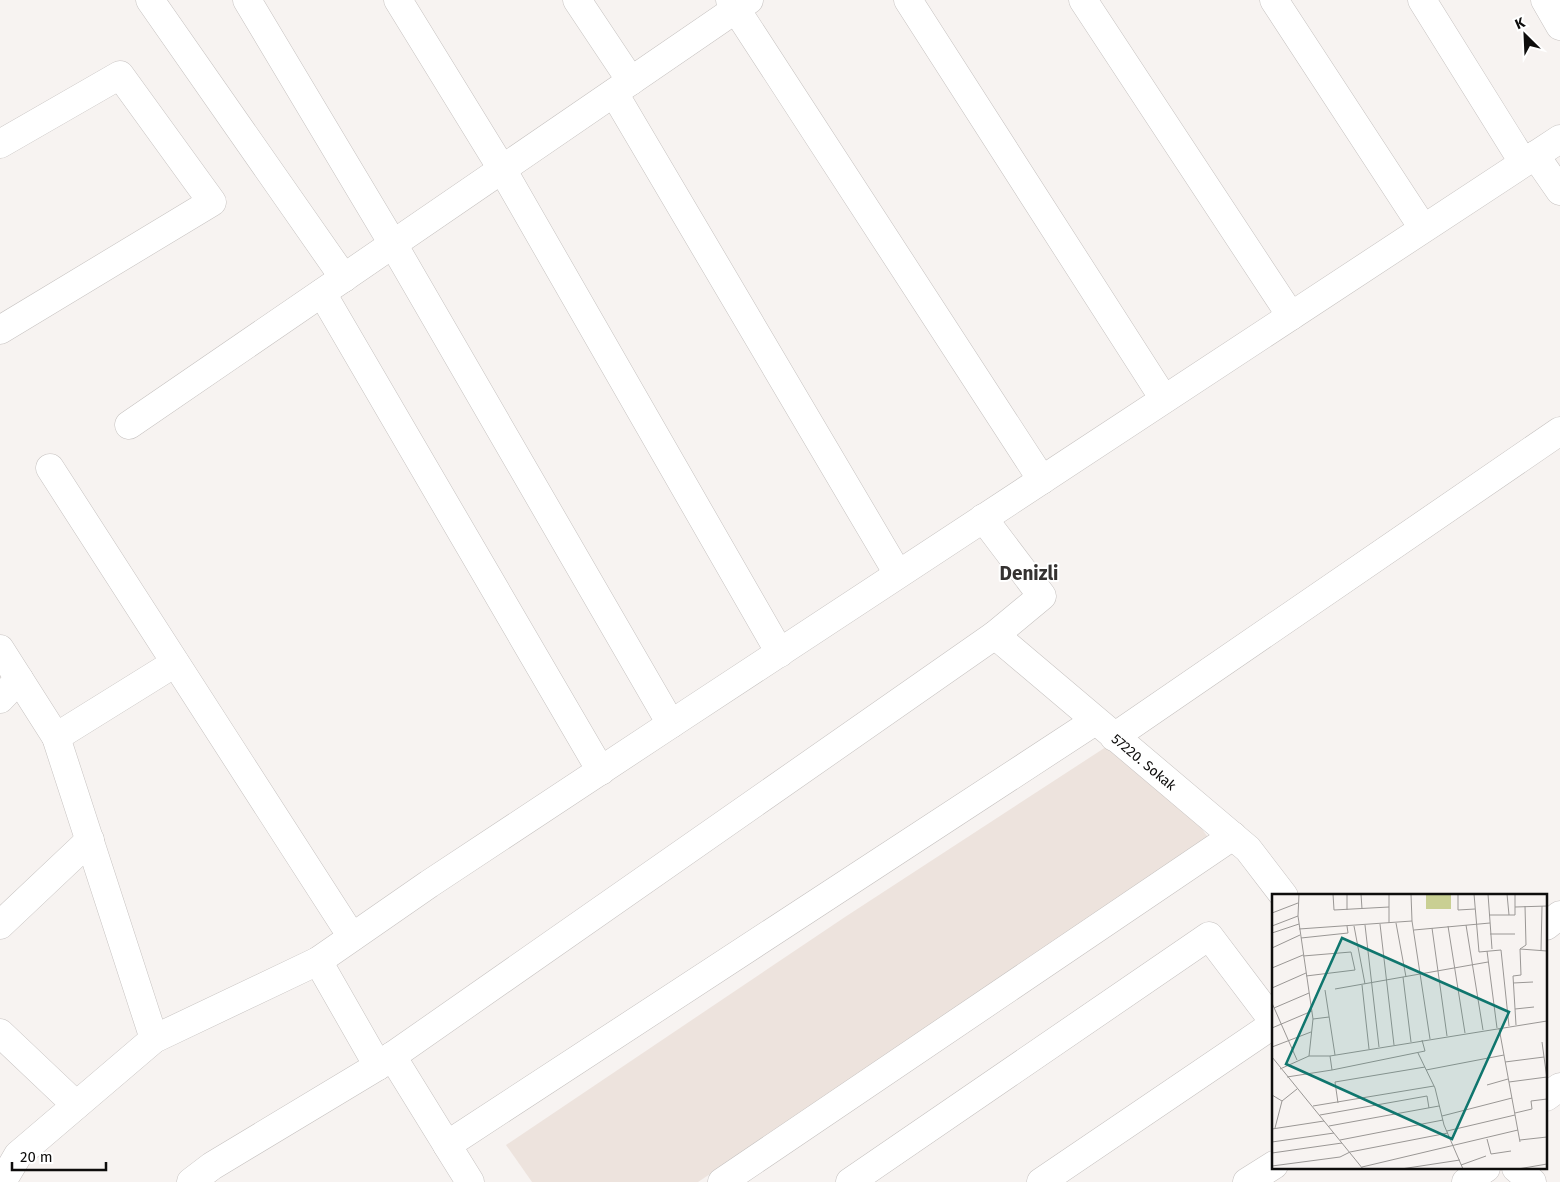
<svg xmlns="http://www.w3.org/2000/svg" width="1560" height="1182" font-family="'Fira Sans',sans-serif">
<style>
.built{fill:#ede3dd}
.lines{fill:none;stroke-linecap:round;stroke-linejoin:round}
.minor-casing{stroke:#c6c2c0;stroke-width:29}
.tertiary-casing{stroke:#c6c2c0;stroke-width:29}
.minor{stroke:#fff;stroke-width:28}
.tertiary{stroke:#fff;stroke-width:28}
.labels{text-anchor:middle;stroke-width:4;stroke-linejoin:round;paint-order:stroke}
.street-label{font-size:14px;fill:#0e0d0c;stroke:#fff}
.district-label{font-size:19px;font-weight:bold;fill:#353231;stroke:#fff}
.inset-road{fill:none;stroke:#9a9795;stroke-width:1}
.view{fill:#0f766e;fill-opacity:0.15;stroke:#0f766e;stroke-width:2.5}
.inset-edge{fill:none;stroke:#0e0d0c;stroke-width:2.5}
</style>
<rect width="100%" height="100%" fill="#f7f3f1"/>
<path class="built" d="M1132,730l80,113 -514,339h-166l-26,-37 339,-228z"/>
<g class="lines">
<g class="minor-casing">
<g id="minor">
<path d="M150,0l194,278"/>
<path d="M247,0l146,244 278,480"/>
<path d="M398,0l104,169 278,484"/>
<path d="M577,0l54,81"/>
<path d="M730,0l312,480"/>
<path d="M908,0l256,399"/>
<path d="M1083,0l208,316"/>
<path d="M1274,0l149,228"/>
<path d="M1422,0l101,162"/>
<path d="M1545,0l15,26"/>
<path d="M614,93l284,481"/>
<path d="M0,144l120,-69 92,127 -212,128"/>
<path d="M1535,155l25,36"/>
<path d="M322,293l279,478"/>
<path d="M129,425l620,-425"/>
<path d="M50,468l302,469"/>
<path d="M0,699l19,-20"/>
<path d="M56,737l119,-74"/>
<path d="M1114,737l446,-306"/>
<path d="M0,925l90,-85"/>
<path d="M1546,926l14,-11"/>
<path d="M318,961l60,105 617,-431"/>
<path d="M0,1033l76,72"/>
<path d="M392,1056l55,89"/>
<path d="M1546,1097l14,-10"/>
<path d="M191,1182l21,-16 166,-100"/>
<path d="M470,1182l-23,-37 648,-424"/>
<path d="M722,1182l511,-346"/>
<path d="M850,1182l359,-246 65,86"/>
<path d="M1041,1182l233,-158"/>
<path d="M1247,1182l27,-17"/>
<path d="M1466,1182l20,-14"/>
</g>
</g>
<g class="tertiary-casing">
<g id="tertiary">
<path d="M983,518l59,78 -47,39 253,214 36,47"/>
<path d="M0,649l56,88 98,302"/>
<path d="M1516,1168l16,14"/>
<path d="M2,1182l16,-27 136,-116 164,-78 111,-77 242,-160 889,-585"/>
</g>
</g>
<use href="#minor" class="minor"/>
<use href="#tertiary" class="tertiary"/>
</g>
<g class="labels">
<g class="street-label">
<text transform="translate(1144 762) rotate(40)" y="5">57220. Sokak</text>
</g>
<g class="district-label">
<text x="1029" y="580">Denizli</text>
</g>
</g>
<g transform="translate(1272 894)">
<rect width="275" height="275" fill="#f7f3f1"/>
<path d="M154,0h25v15h-25z" fill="#c9cf93"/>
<path class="inset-road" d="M27,0l-1,22 15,103 -4,37M61,0l1,16 55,-3M75,0v16M89,0l1,15M117,0v29M139,0l1,27 18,118M186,0v16l17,-1M202,0l5,58 22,-2 8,76M216,0l4,55M235,0l2,21M243,13l32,-1M0,19l26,-10M217,21h26v-21M124,29l10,54M108,30l14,121M93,31l14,122M194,31l17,105M0,32l26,-10M82,32l11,58M176,32l17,107M160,34l15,108M27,35l113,-8M142,36l76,-7M0,39l27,-9M218,40h25M29,44l47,-5 -1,-7M0,54l28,-13M248,55l27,2M215,57l10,77M269,57l1,-45M31,62l48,-4 4,18 -49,6M0,74l31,-13M131,83l8,65M241,89l20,-1M90,91l7,64M0,94l34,-15M63,95l153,-27M53,96l10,65M0,109l25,57M2,114l35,-15M243,115l19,-2M41,125l16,-2M244,131l-3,-49 8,-1 -1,-26 6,-4 -1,-39M0,134l40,-17M227,134l21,114M270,148l5,37M0,153l39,-15M146,159l17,35 9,37 19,44M58,162l2,14 93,-19 -3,-11M0,163l91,112M233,168l39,-5M8,175l29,-13h21l217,-35M154,176l78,-15M15,183l45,-7M237,188l38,-5M215,191l21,-6M0,201l10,6 15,-12M66,209l-3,-21 90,-15M41,212l121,-20M243,219l17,-4 -1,-8 16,-2M48,221l107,-19 2,12M170,222l70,-18M57,232l110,-20M3,234l7,-27M0,235l52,-8M175,237l68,-16M215,245l4,15 20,-3M68,246l103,-20M248,246l27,-3M0,248l62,-9M0,259l70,-10M189,271l25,-9M0,272l68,-9 10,-5 98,-19M90,273l156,-37M129,275l59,-9M246,275l29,-5"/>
<path class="view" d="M70,44l167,74 -57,127 -166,-75z"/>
<rect width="275" height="275" class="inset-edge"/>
</g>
<g transform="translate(1525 35) rotate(336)" stroke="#ffffff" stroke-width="4" paint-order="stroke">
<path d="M0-4L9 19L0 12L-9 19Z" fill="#0e0d0c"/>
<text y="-8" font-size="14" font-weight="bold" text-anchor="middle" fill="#0e0d0c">K</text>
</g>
<path d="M12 1162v8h94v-8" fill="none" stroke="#0e0d0c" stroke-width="2.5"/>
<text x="20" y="1162" font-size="15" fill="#0e0d0c" stroke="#ffffff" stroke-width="4" paint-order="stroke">20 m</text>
</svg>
